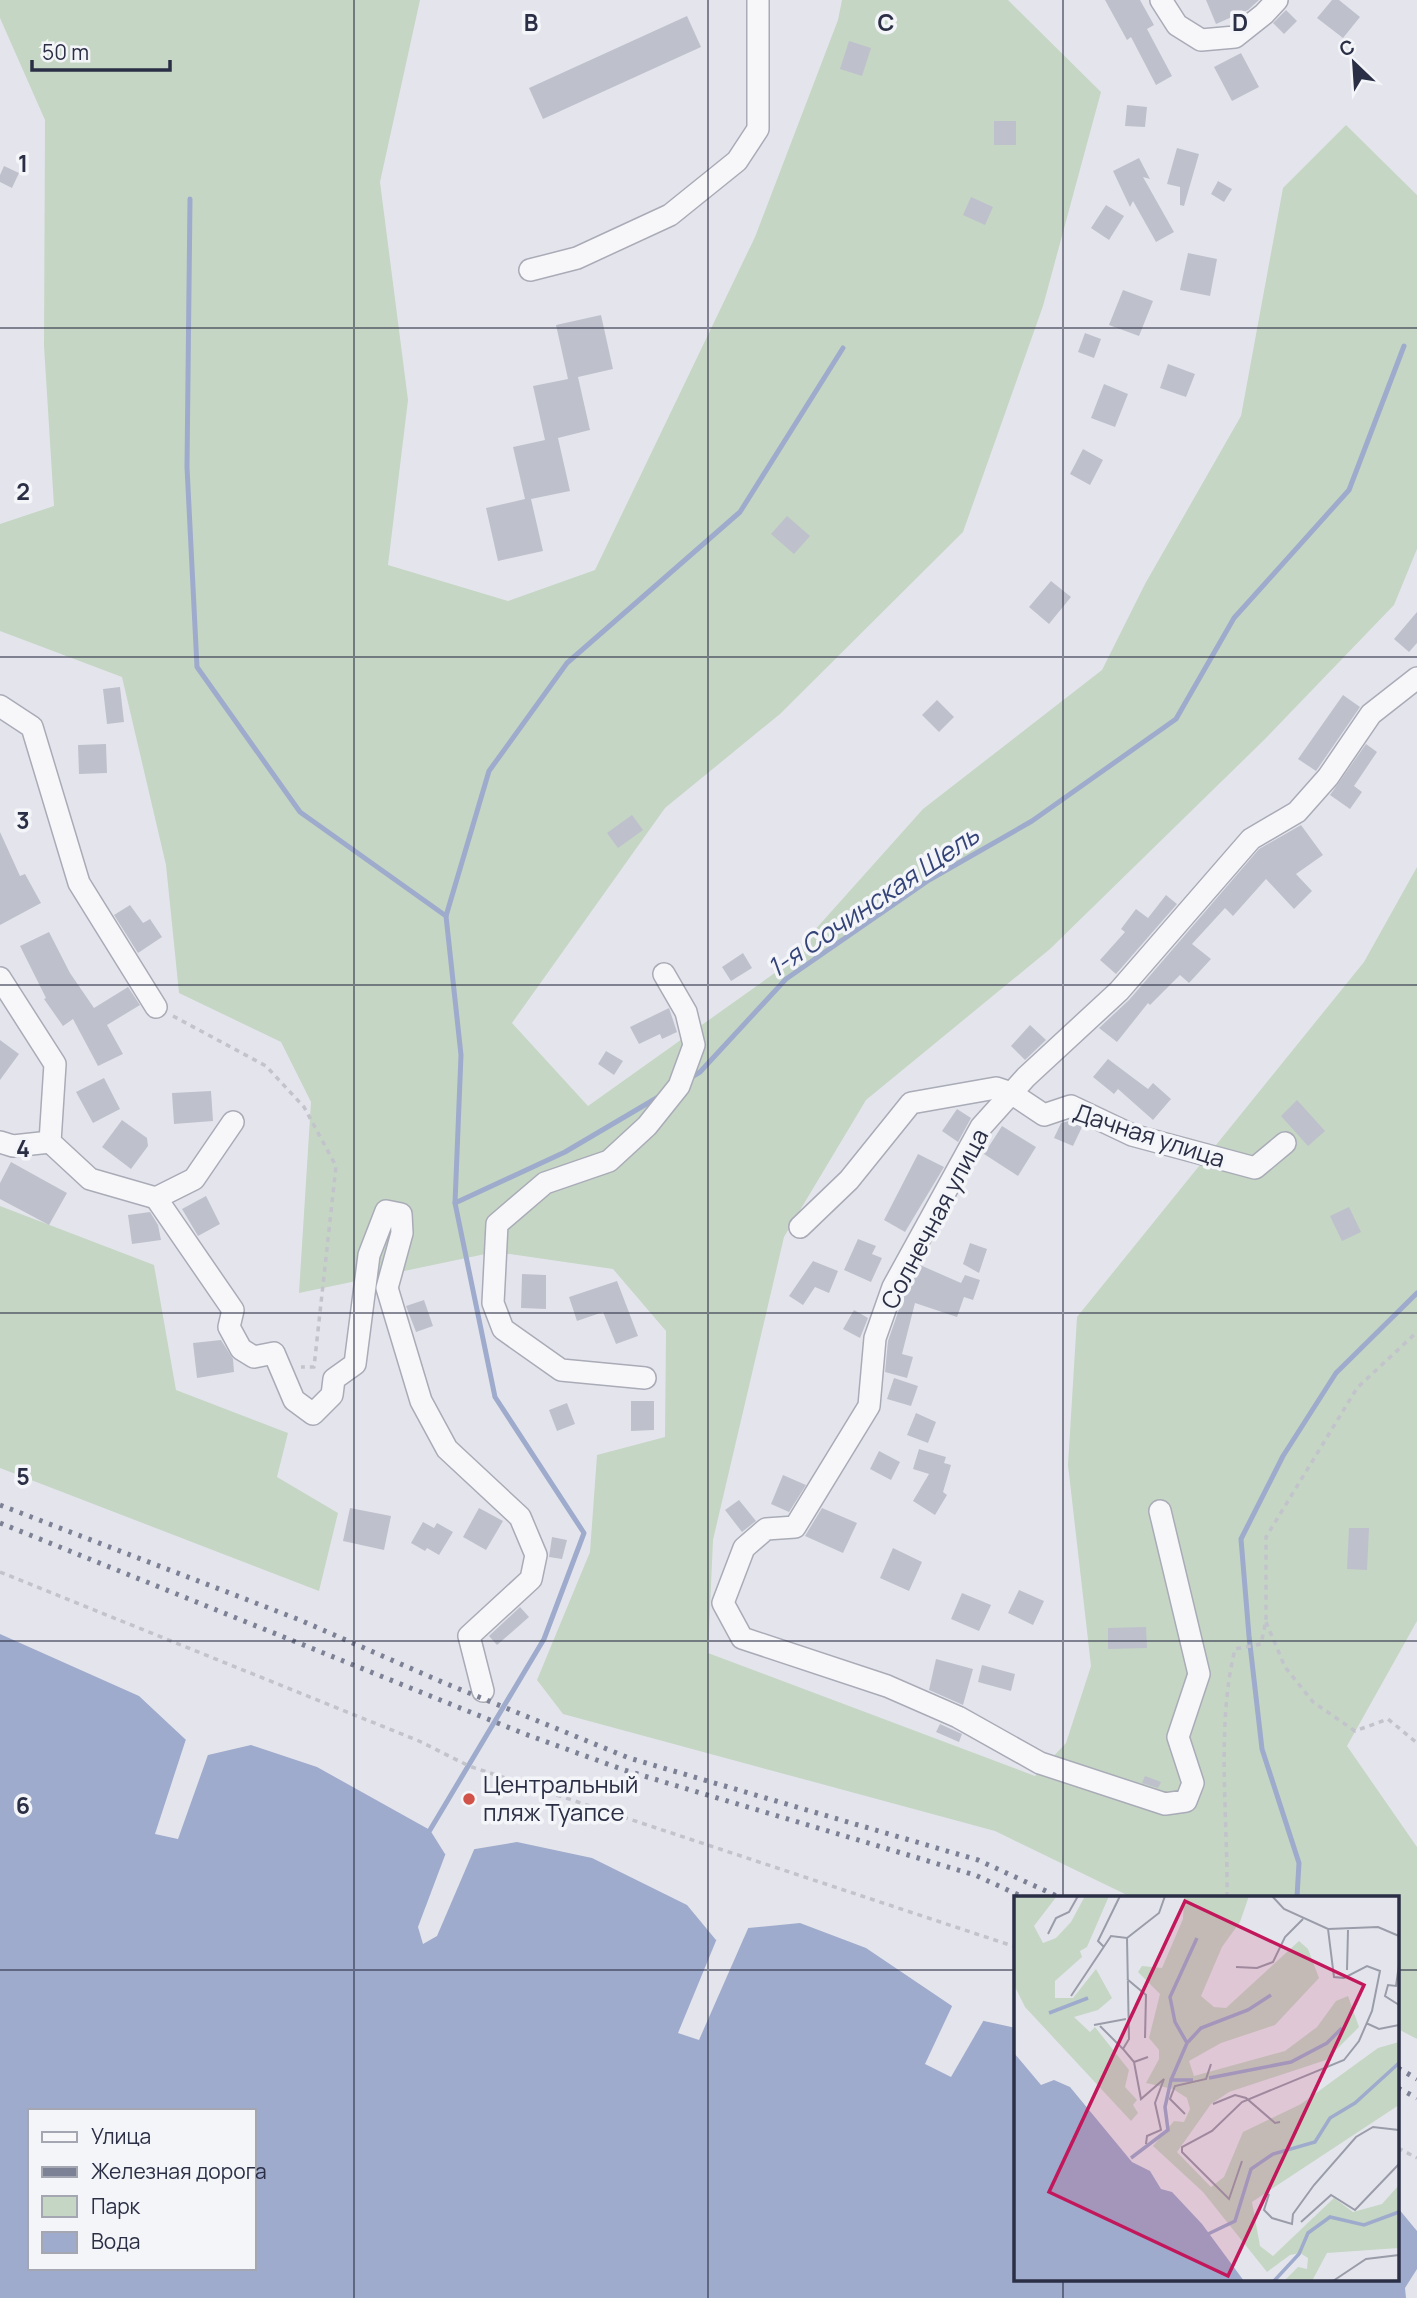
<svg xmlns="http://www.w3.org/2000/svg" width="1417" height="2298" font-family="Manrope,sans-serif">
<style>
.green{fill:#c5d6c5}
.water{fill:#9fabcc;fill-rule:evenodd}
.pier{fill:#e4e5ec}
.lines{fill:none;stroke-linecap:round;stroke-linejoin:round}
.stream{stroke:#9fabcc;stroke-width:5}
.building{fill:#bec0cc}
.minor-casing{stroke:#a9abb7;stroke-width:24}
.path{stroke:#c2c3cb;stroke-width:3.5;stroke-dasharray:5 5;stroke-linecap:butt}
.minor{stroke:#f7f7fa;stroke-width:21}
.rail{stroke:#7d8196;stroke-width:5;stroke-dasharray:3.5 7;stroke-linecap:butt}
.grid{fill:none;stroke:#2b2f45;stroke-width:2;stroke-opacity:0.55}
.poi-dot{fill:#d05249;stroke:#f4f5f9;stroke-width:2.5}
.labels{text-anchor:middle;stroke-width:7;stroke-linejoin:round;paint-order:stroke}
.street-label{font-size:24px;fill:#2b2f45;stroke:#f4f5f9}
.poi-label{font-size:24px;fill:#2b2f45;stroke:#f4f5f9;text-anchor:start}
.water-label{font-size:26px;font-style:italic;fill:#344479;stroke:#f4f5f9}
.inset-river{fill:none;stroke:#9fabcc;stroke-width:3.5}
.inset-road{fill:none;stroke:#9a9ca9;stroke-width:2}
.view{fill:#c2185b;fill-opacity:0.15;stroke:#c2185b;stroke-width:3.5}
.inset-edge{fill:none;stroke:#2b2f45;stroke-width:3.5}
.grid-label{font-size:23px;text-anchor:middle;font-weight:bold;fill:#2b2f45;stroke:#f4f5f9;stroke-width:7;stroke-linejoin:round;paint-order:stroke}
</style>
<rect width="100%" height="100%" fill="#e4e5ec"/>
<g class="green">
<path d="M0,0h420l-40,182 28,218 -20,165 120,36 87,-31 160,-333 83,-217 4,-20h166l93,92 -58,214 -80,226 -183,182 -115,94 -153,215 76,83 191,-136 144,-161 179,-139 43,-86 96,-168 42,-228 63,-63 71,70v354l-23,56 -130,135 -214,209 -184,151 -82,137 -71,303 -5,113 327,123 31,-33 25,-77 -23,-201 9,-148 287,-355 53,-95v754l-70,125 70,101v192l-19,-10v-132h-267l-136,-66 -432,-117 -26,-34 53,-128 7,-97 68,-18 1,-106 -53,-62 -118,-17 -196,41 12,-191 -30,-60 -102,-49 -13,-128 -44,-188 -122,-46v-107l54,-18 -10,-160 1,-226 -45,-102z"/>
<path d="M0,1206l154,59 22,125 112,43 -11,44 61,36 -19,78 -319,-123z"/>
</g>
<path class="water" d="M0,1634l139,62 46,43 23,16 43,-10 66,22 113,63 15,24 72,-12 75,16 95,47 29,35 32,-12 52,-5 66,25 86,58 32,15 32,7v251h382v-71l19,23v67h-1417zM30,2111h224v157h-224z"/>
<g class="pier">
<path d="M187,1736l22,16 -31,87 -23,-5z"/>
<path d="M476,1845l-39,91 -14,8 -5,-17 29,-77z"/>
<path d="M750,1924l-51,116 -21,-7 40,-97z"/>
<path d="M954,2002l31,16 -34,59 -26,-13z"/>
<path d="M1417,2269v29h-11l-1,-10z"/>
</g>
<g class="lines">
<g class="stream">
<path d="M190,199l-3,268 10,200 103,145 146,104 15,139 -6,148"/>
<path d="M446,916l43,-145 78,-108 173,-151 103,-164"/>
<path d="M690,1078l10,-6 86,-93 143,-99 103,-59 144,-102 58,-101 115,-128 55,-144"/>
<path d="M430,1830l114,-191 40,-106 -89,-136 -40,-194 110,-51 95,-56"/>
<path d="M1297,1897l2,-34 -37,-114 -13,-113 -8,-97 42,-83 53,-83 81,-80"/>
</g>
</g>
<g class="building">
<path d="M1105,0h35l14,25 -7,4 25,47 -16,9 -25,-48 -4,3z"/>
<path d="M1206,0h53l-11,10 -32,14z"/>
<path d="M1332,0h7l21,17 -17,21 -26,-20z"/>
<path d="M1286,10l11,11 -13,13 -11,-11z"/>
<path d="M687,16l14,31 -158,72 -14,-31z"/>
<path d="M849,41l22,7 -9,28 -22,-7z"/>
<path d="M1241,53l18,34 -27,14 -18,-34z"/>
<path d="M1127,105l20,2 -2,20 -20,-1z"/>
<rect x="994" y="121" width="22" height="24"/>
<path d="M1177,148l22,6 -15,52 -4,-1v-18l-13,-3z"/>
<path d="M1139,158l11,21 -7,-2 31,55 -18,10 -23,-41 -3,6 -17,-36z"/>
<path d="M4,166l15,7 -7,15 -12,-6v-7z"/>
<path d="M1218,181l14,8 -8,13 -13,-8z"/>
<path d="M971,197l22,10 -8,18 -22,-10z"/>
<path d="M1106,205l18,11 -15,24 -18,-12z"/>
<path d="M1188,253l29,6 -7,37 -30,-6z"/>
<path d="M1123,290l30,11 -14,35 -30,-11z"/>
<path d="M601,315l12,54 -35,8 12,53 -32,8 12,53 -39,8 12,52 -45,10 -12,-53 39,-9 -12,-52 32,-7 -12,-54 35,-7 -12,-54z"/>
<path d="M1085,333l16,6 -7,19 -16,-6z"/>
<path d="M1168,364l27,10 -9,23 -26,-9z"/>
<path d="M1104,384l24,10 -13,33 -24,-9z"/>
<path d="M1083,449l20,11 -13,25 -20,-11z"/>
<path d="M787,516l23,20 -16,18 -23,-20z"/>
<path d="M1051,581l20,16 -22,27 -20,-17z"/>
<path d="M1417,612v31l-8,9 -15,-13z"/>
<path d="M120,687l4,35 -17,2 -4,-35z"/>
<path d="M1343,695l17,12 -44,64 -18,-12z"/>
<path d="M937,700l17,17 -15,15 -17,-17z"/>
<path d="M106,744l1,29 -28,1 -1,-29z"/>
<path d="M1366,744l11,8 -23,34 8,6 -12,17 -20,-14z"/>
<path d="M632,815l11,15 -25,18 -11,-15z"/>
<path d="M1301,825l22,30 -27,19 16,17 -18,18 -28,-30 -33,37 -8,-8 -33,36 19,15 -22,24 -9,-8 -30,30 -2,-2 -31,39 -18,-14 30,-28 130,-151z"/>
<path d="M0,832l20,44 5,-2 16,29 -41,22z"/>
<path d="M1166,895l11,9 -61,70 -16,-14 25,-28 -4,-3 15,-20 12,9z"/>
<path d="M130,905l13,18 7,-4 12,18 -24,16 -24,-38z"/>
<path d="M49,932l21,41 24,35 34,-21 12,18 -33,20 16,29 -25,12 -25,-47 -10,7 -19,-27 2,-1 -26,-52z"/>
<path d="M743,953l9,15 -21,13 -9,-14z"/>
<path d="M669,1008l8,24 -15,7 -2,-5 -21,10 -9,-17z"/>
<path d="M1030,1025l16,15 -21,20 -14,-14z"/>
<path d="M0,1040l19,14 -19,26z"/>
<path d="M606,1051l17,10 -9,14 -16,-11z"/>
<path d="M1108,1059l40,30 5,-6 18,16 -18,21 -35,-31 -4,5 -21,-17z"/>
<path d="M104,1078l16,31 -27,14 -17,-31z"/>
<path d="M211,1091l2,30 -39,3 -2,-31z"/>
<path d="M1297,1100l28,31 -17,15 -27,-30z"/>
<path d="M957,1109l14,9 -13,24 -16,-11z"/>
<path d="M122,1120l25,18 1,8 -17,23 -29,-22z"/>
<path d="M1069,1121l13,6 -9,19 -19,-8 7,-15z"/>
<path d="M1002,1126l34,21 -18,29 -34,-22z"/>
<path d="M918,1154l26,13 -39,65 -21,-12z"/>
<path d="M11,1162l56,31 -18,32 -49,-26v-16z"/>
<path d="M206,1196l14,28 -22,12 -16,-27z"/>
<path d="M1349,1207l12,25 -19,9 -12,-25z"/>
<path d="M150,1212l8,13 3,15 -29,4 -4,-29z"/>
<path d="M858,1239l18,7 -4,8 10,4 -11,24 -27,-12z"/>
<path d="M970,1243l17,6 -8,24 -16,-9z"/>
<path d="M813,1261l25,10 -9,22 -14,-6 -12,18 -14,-9z"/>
<path d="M920,1265l41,18 4,-8 15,5 -7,20 -9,-3 -7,20 -42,-14 -13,51 11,3 -6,21 -22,-6 3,-31 17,-49z"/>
<path d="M522,1274l24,1v34l-25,-1z"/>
<path d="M617,1281l21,55 -22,8 -13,-32 -26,9 -8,-24z"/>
<path d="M424,1300l9,26 -17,6 -10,-26z"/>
<path d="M854,1310l14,8 -8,20 -17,-9z"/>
<path d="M221,1340l12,19 1,13 -37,6 -4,-35z"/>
<path d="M894,1378l24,8 -7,20 -24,-7z"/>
<path d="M631,1401h23v29l-23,1z"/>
<path d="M567,1403l8,21 -18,7 -8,-21z"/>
<path d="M916,1413l20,9 -8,21 -21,-8z"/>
<path d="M919,1449l27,8 -2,6 7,2 -8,27 4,3 -12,20 -22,-14 16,-27 -16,-5z"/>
<path d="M879,1451l21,11 -9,18 -21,-11z"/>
<path d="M783,1475l23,10 -17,27 -18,-8z"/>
<path d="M739,1500l17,21 -14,11 -17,-22z"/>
<path d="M350,1508l41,8 -7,34 -41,-9z"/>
<path d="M479,1508l24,13 -17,29 -23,-13z"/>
<path d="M822,1508l35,15 -14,30 -38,-17z"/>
<path d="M423,1522l11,6 3,-5 16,9 -14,23 -12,-7 -2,3 -14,-8z"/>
<path d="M1349,1528h20l-2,42 -20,-1z"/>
<path d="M552,1537l15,3 -5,19 -13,-2z"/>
<path d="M893,1548l29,14 -13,29 -29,-13z"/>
<path d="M1019,1590l25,11 -11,24 -25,-12z"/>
<path d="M962,1593l29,12 -12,26 -28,-12z"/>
<path d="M520,1607l9,10 -32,28 -8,-9z"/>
<path d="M1146,1627l1,21 -39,1v-21z"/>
<path d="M936,1659l37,10 -10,36 -34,-15z"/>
<path d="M982,1665l33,9 -4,17 -33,-9z"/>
<path d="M940,1724l22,10 -3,8 -23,-10z"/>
<path d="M1145,1776l16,6 -3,6 -16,-5z"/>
</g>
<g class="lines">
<g class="minor-casing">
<g id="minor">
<path d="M1161,0l16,25 24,15 34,-3 29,-23 13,-14"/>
<path d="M530,270l47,-12 93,-43 67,-54 21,-32v-129"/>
<path d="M0,706l32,21 47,156 77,124"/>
<path d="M0,978l55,86 -5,78 40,37 66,19 38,-19 39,-57"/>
<path d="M0,1142l13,4 37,-4"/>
<path d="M156,1198l77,112 -4,17 12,22 13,8 20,-4 20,47 19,14 19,-19 2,-16 21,-15 14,-109 17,-44 15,3 1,19 -15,55 34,113 26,48 73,68 16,38 -5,24 -62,57 14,55"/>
<path d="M800,1227l49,-47 62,-77 85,-15 15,5 33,22 27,-9 61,29 123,33 30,-25"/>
<path d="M645,1378l-84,-8 -58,-41 -10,-26 4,-79 48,-41 64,-22 38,-35 32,-40 15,-41 -8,-33 -22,-38"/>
<path d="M1160,1511l39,163 -21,63 15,46 -7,18 -21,3 -125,-41 -82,-46 -71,-31 -145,-48 -19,-35 21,-55 22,-19 29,-2 74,-121 6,-68 18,-51 88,-160 45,-50 93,-86 132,-152 46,-27 31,-35 43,-63 46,-36"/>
</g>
</g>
<g class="path">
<path d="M173,1016l93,50 38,41 32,59 -22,201h-13"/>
<path d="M0,1572l419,169 50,25 547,181"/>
<path d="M1266,1622l19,45 28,35 42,29 33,-12 29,24"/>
<path d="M1227,1897c1,-78 -11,-172 8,-248l26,-5 5,-24v-83l91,-149 60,-56"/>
<path d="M1398,2148l19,10"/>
</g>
<use href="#minor" class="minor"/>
<g class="rail">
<path d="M0,1505l300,115 142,62 187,76 349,102 81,37"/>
<path d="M0,1523l525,211 99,36 351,105 48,22"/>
<path d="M1398,2068l19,11"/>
<path d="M1398,2088l19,10"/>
</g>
</g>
<path class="grid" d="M354,0v2298M708,0v2298M1063,0v1897M0,328h1417M0,657h1417M0,985h1417M0,1313h1417M0,1641h1417M0,1970h1016M1398,1970h19M1063,2279v19"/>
<circle class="poi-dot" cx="469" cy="1799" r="7"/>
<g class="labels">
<g class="street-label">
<text transform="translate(1149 1136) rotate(18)" y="8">Дачная улица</text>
<text transform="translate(935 1219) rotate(-62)" y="8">Солнечная улица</text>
</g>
<g class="poi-label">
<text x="483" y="1793">Центральный<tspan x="483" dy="28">пляж Туапсе</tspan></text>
</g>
<g class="water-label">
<text transform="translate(873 902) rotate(-34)" y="9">1-я Сочинская Щель</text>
</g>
</g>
<g transform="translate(1014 1896)">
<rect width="385" height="385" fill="#e4e5ec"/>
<path d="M0,0h43l-23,30 9,17 13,-5 15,-16 14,-26h24l-22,51 -7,4 2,6 -27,24v17h18l23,-29 16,29 -14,12 -24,7 16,15 5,-5 34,43 -4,17 12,13 -4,5 5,8 -7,8 -106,-114 -11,-22zM235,0l-9,26 -18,25 -21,49 13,11 12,1 73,-67 9,8 11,29 -44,47 -54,18 -32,18 5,15 91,-25 32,-24 19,-26 12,-5 11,31 -33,33 -97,32 -18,12 -34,48 34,35 13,-10 19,-45 58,-28 77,-56 21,-6v63l-147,97 8,44 13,10 61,-58 19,14 29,-8 17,-19v63l-72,5 -15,28h-28l14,-14 9,2 1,-11 -8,-5 -10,2 -23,17 -64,-80 -50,-46 21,-25 10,1 6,-13 -3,-11 -14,-9 -27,-6 13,-24v-9l-10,-12 11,-44 -22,-22 4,-6 20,2 21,-49 1,-21z" fill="#c5d6c5"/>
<path d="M0,157l27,32 13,-5 16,7 62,75 18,9 11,18 11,3 30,32 42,57h-230z" fill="#9fabcc"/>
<path class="inset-river" d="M35,117l39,-15M174,146l13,-14 47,-18 23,-15M195,182l82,-16 36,-19 15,-15M157,184l16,-37 -12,-21 -5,-25 27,-59M117,262l37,-28 -3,-23 6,-27h22M194,338l27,-13 16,-52 22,-15 42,-12 15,-24 25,-15 44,-40M260,385l25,-27 9,-21 22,-16 34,8 35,-13"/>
<path class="inset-road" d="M258,0l12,13 44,20 50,-2 21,9M34,38l8,-16 13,-6 9,-16M113,42l2,101 -6,10 11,13 14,-5M90,51l-6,-6 22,-45M385,69l-3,21 -8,-1 -3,11 14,9M222,71l21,1 16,-6 12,-25 18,-18M333,74l1,-40M113,83l19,16 -1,43M57,100l40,-60 16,2 32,-25 6,-17M352,127l13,6 20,-4M80,129l32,-6M86,130l23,23M120,166l7,37 23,-20 -9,24 6,27 -14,6 -1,8M199,208l22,-9 11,3 29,25 5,-1M171,218l-15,-15 5,-13 31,-7 5,-15M228,265l-13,38 -47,-47v-5l30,-16 30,-29 102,-42 15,-19 13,-30 8,-40 -13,-5 -23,12 -10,-1 -6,-48M255,298l-5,16 8,8 20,6 1,-10 21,-29 42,-48 17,-10 26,3M287,326l30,-27 24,15 44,-46M319,385l33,-22 33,-4"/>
<path class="view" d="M171,5l179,84 -136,291 -179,-84z"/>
<rect width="385" height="385" class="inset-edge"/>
</g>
<g class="grid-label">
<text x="531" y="31">B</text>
<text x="886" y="31">C</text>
<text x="1240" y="31">D</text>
<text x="23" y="172">1</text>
<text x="23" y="500">2</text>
<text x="23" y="829">3</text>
<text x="23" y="1157">4</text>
<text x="23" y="1485">5</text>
<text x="23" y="1814">6</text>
</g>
<rect x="28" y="2109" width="228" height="161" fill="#f4f5f9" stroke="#a4a6b1" stroke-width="2"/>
<rect x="42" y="2132" width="35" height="10" fill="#f7f7fa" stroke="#a4a6b1" stroke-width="2"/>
<text x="91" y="2144" font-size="21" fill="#2b2f45">Улица</text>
<rect x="42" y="2167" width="35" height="10" fill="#7d8196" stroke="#a4a6b1" stroke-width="2"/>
<text x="91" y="2179" font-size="21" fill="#2b2f45">Железная дорога</text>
<rect x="42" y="2196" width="35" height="21" fill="#c5d6c5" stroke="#a4a6b1" stroke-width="2"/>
<text x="91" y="2214" font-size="21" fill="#2b2f45">Парк</text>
<rect x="42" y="2232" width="35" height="21" fill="#9fabcc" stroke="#a4a6b1" stroke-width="2"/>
<text x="91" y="2249" font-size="21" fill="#2b2f45">Вода</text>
<g transform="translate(1354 63) rotate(335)" stroke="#f4f5f9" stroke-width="5" paint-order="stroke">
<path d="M0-5L12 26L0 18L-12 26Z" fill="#2b2f45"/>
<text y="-10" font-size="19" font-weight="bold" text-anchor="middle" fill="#2b2f45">С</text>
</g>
<path d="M32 60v10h138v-10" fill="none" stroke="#2b2f45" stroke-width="3.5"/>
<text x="42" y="60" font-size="21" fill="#2b2f45" stroke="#f4f5f9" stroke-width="5" paint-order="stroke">50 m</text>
</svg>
